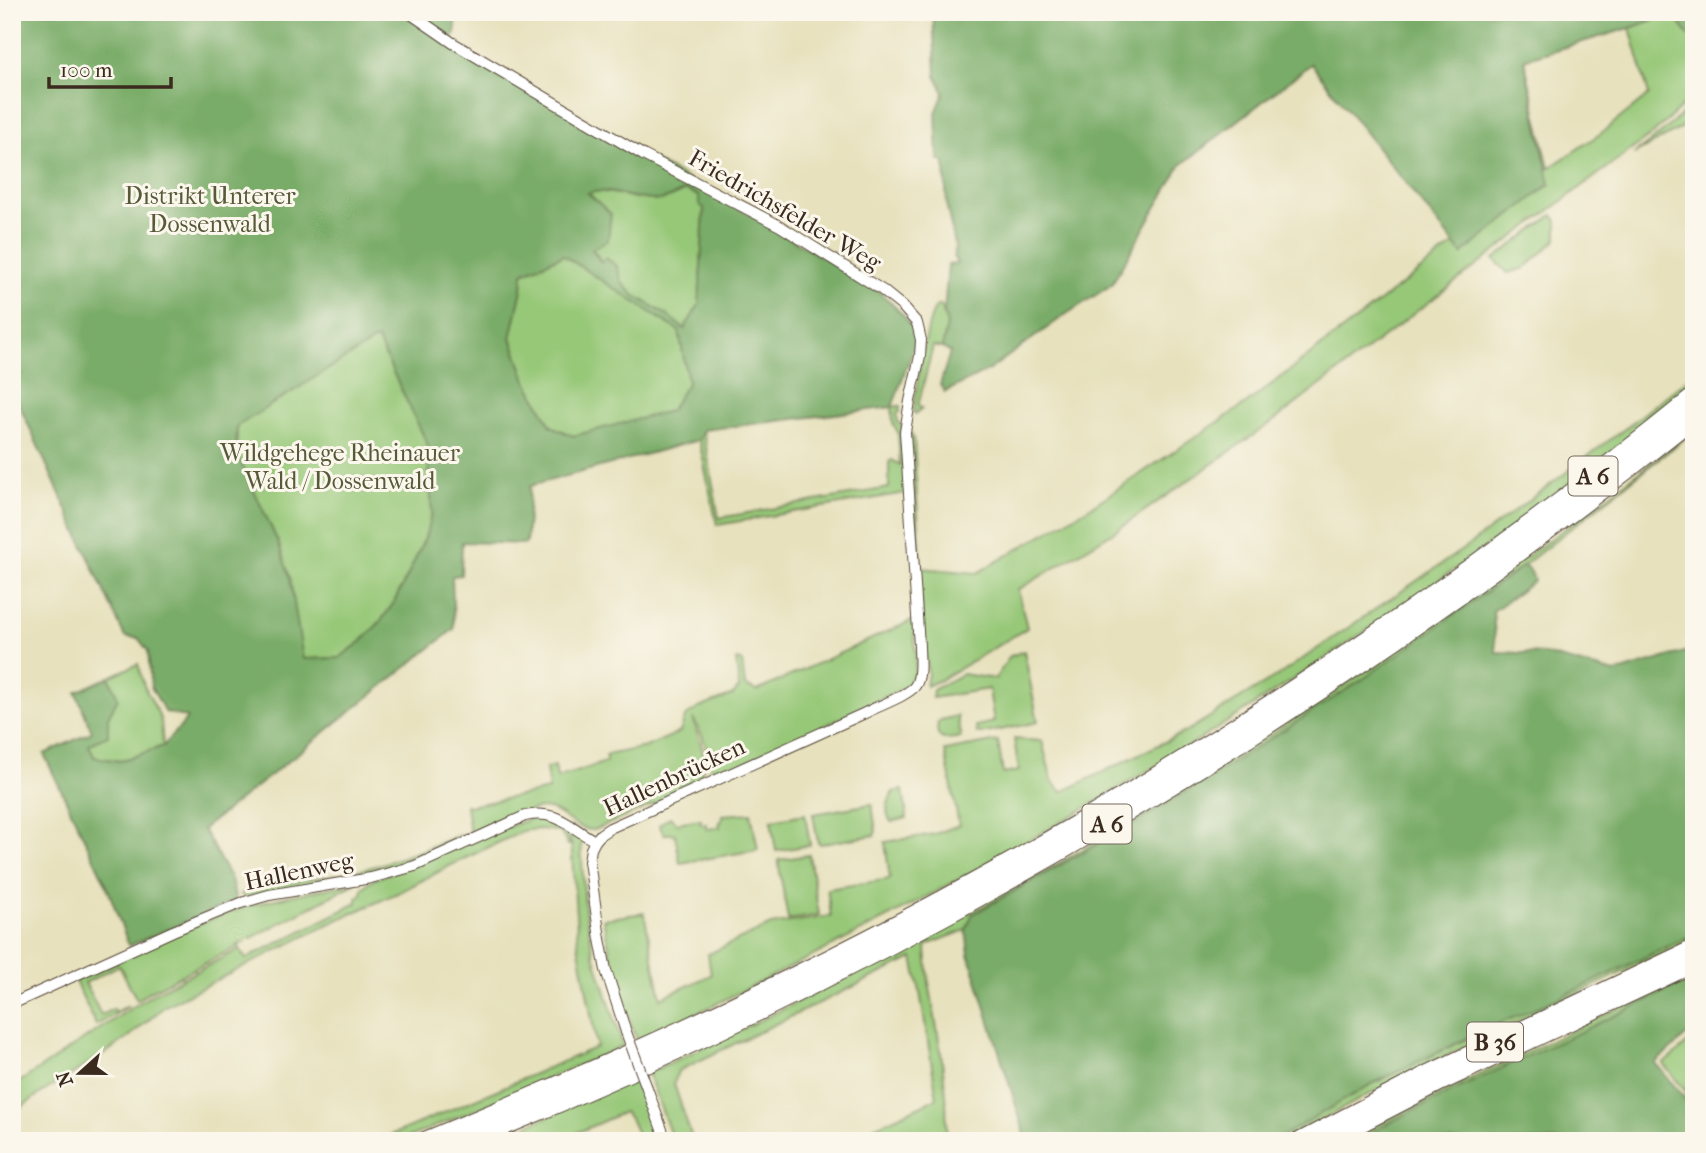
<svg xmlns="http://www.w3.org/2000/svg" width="1706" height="1153" font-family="'IM FELL French Canon',serif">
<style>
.green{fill:#97c878;stroke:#69794b;stroke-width:2}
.forest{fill:#79ac68;stroke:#5a6b43;stroke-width:2;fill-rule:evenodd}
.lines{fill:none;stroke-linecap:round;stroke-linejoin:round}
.minor-casing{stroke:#554536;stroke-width:12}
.trunk-casing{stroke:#554536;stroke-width:18}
.motorway-casing{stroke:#554536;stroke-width:20}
.minor{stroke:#fff;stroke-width:10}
.trunk{stroke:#fff;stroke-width:16}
.motorway{stroke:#fff;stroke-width:18}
.minor-bridge-casing{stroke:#554536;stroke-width:12;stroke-linecap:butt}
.minor-bridge{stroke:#fff;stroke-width:10}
.labels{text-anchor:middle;stroke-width:6;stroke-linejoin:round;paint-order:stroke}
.shield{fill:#fbf7ec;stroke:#75685c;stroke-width:2}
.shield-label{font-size:23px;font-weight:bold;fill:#3b2a1e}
.park-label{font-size:24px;fill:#575939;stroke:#fbf7ec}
.street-label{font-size:24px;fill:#3b2a1e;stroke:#fbf7ec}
</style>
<rect width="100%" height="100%" fill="#fbf7ec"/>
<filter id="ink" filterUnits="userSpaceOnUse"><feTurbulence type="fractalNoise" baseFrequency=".0143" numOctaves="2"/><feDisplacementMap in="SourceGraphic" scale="14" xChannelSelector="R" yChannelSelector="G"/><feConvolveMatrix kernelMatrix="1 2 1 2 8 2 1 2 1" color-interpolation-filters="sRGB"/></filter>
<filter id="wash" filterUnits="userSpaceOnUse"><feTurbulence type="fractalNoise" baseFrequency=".00686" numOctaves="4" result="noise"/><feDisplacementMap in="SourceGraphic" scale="28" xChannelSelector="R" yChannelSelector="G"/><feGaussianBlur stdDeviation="1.57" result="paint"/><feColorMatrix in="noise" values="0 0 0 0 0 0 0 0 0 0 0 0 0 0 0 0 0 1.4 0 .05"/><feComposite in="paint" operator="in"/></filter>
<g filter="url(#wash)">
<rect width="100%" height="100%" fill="#e7e1bd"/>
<g class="green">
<path d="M1672,13l22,29v53l-39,37 -141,105 -243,186 -154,107 -99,60 9,38 -87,52 -14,6 2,-13 -4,-30 -15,-215 5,12 7,128 56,5 115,-67 155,-103 208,-159 8,10 61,-195 25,109 51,-34 49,-39 -19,-67z"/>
<path d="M1694,103v18l-60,33 24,-18z"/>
<path d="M686,190l13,6 5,12 -5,97 -15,24 -17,-14 -33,-20 -32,-33 -10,-14v-51l-5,-5c25,-3 48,10 73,8 8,-1 18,-6 26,-10z"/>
<path d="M1553,215l4,6v18l-32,29 -17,5 -14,-14z"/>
<path d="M563,255l116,76 9,51 -18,29 -97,25 -22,-10 -25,-46 -15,-43 11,-48 1,-16z"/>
<path d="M941,305l6,20 -5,23 -9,-2 -15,60 4,2 -7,6 -2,-3c3,-17 14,-96 23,-104 1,-1 3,-2 5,-2z"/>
<path d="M377,338l50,105 5,69 -7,26 -18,39 -14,27 -13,18 -19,20 -22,16 -37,1 -12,-81 -12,-36 -42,-90 1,-26z"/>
<path d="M1694,374v12c-321,264 -680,481 -1057,655l-20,-57 -14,-65 41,-6 17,85 50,-23 -3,-21 63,-29 60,-9 -4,-27 63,-10 -5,-37 50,-8 24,-9 -14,-74 53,-10 5,33 16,-3 -5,-32 28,2 10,40 10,11 123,-60 97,-59 190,-130 163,-122z"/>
<path d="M900,406v6l-3,1 1,9 4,5 4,66 -189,32 -18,-85 4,-10 16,88 170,-30v-26l3,-2 8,5 -2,-33 -5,-8 -1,-17z"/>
<path d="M1694,429v2l-171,135 -160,113 -160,103 -68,41 -162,91 -7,16 -39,15 -1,5 3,32 12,70 5,43 1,46h-52l-3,-8 -2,5 -9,3h-25l-2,-6 34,-14 49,-23 -17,-106 -7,-34 -235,113 -4,13 19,57h-20l-25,-68c219,-100 433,-215 635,-347 141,-92 278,-192 411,-297z"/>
<path d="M913,620l3,35 -1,17 -8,15 -188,88 -8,-5c-3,-19 -8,-36 -18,-52 6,27 21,43 1,69l-100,43c-19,1 -29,-17 -45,-21 -17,-5 -62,19 -79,26l-4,-30 3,1 80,-16 -3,-22 9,-2 2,12 49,-16v-7l40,-8 34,-15 5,-15 14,-9 34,-13 6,-7 -3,-28 6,1 3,25 12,5z"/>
<path d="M1024,651l14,71 -52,11h-9l-1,-7 18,-4 -5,-33 -57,9 1,-8 29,-16 33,5 15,-23z"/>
<path d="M138,664l6,22 13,25 4,10 2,25 -43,15 -26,-4 -5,-12 19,-10v-18l10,-19 -9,-21z"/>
<path d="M957,716l4,21c-14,3 -27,6 -23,-15l3,-2z"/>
<path d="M903,790l4,28 -16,4c-7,-10 -3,-20 2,-30z"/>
<path d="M872,804l4,28 -1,3 -54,9 -3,-1 -5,-29z"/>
<path d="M751,813l7,37 -78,13 -5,-29h-11l-5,-9 11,-8 7,6 24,-4v5h5l1,5 13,-2 -1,-5 3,-1v-6z"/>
<path d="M805,814l5,31 -34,6 -5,-31z"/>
<path d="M531,818l22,2 12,7 5,18h-2l-7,-12c-13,-5 -24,-5 -38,-2l-70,33 -53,28 -61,27 -174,87 -35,30 -30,21 -62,38 -26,19v-27l142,-94 86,-44 6,10 111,-56v-5l5,-3v-6l8,-8z"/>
<path d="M570,826l12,8 -1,11 4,64 9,46 29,91 -143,62 -80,33h-23l220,-94 -19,-103z"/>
<path d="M460,835l-2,7 -5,3 -49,20 -25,7 -135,26 -3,-4c35,-13 70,-14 106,-21 39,-8 76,-23 113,-38z"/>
<path d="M809,855l10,60 -31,5 -10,-60z"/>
<path d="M356,883l-118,62 1,1 -89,45 -13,9 -18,-35 -34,18 16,32 12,-6 2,3 14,-6 -33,19 -21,-44c56,-26 116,-57 174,-75 35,-11 71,-16 107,-23z"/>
<path d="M1694,934v4l-22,11 -263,124 -127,68h-8l98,-57 115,-55 74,-32z"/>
<path d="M1694,973v4c-111,58 -228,103 -338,164h-10l113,-57z"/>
<path d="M1694,1038v63l-31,-37z"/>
<path d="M635,1079l23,62h-18l-10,-23 -6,-6 -66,29h-68z"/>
</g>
<g class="forest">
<path d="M12,12h444v16l-5,17 326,185 104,63 23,23 9,14 3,11 -24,66 -189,23 -4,10 -169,46 -4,58 -64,-2 -1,33 -9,1 2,53 -251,200 28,50 5,22 -107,45 -23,-62 -62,-130 48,-22 -16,-40 33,-15 9,21 -10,19v18l-19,10 5,12 26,4 44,-15c7,-12 17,-17 23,-28l-22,-6 -14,-25 -3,-36 -10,-13 -13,-1 -113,-248zM686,190l13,6v8l5,4 -5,97 -15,24 -17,-14 -33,-20 -12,-12 -5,-17 -11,-8 -5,4 -9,-13 16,-9 3,-26 -23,-21c23,-6 48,9 72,7 8,-1 18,-6 26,-10zM563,255l116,76 9,51 -18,29 -97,25 -22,-10 -25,-46 -15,-42 11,-49 1,-16zM377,339l50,104 5,69 -7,26 -18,39 -14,27 -13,18 -19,20 -22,16 -36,1 -13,-81 -12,-36 -42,-90 1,-26z"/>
<path d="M933,12h761v30l-22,-29 -42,15 -106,31 26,125 -88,70 -151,-190 -130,101 -70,120 -46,30 -76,55 -44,22 -5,-7 10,-33 -8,-4 5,-23 -3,-12 4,-48 9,-1 -3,-7 1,-12 -8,-37 -2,-45 -7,-4 -2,-46 8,-20 -8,-17z"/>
<path d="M1523,566c8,3 9,8 11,15l-41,30 3,41 48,2 71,19 79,-24v285l-133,63 -74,32 -115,55 -98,57h-247l-58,-187 -3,-24 6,-15 163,-92 68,-41 160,-103z"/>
<path d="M1694,977v52l-39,34 39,46v32h-338c110,-61 227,-107 338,-164z"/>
</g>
</g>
<g filter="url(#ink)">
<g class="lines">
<g class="minor-casing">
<g id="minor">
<path d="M408,12l45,31 190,112 137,71 102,64 21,17 14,16 4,17 -1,16 -10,45 -5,31 14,214c0,11 3,31 -4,40 -6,9 -39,21 -50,27l-255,115 -9,6 -6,7 -4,8 -2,12 11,78 6,31 20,62"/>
<path d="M12,1004l161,-73 68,-28 28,-8 102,-17 44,-12 110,-50c32,-7 44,11 70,25"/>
<path d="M647,1088l19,53"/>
</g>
</g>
<g class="trunk-casing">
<g id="trunk">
<path d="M1299,1141l128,-67 267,-126"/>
<path d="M1328,1141l114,-59 252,-118"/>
</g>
</g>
<g class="motorway-casing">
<g id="motorway">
<path d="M425,1141c222,-90 440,-193 647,-314 217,-128 426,-271 622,-430"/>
<path d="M468,1141c441,-179 854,-425 1226,-724"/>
</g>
</g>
<use href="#minor" class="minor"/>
<use href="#trunk" class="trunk"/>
<use href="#motorway" class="motorway"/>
<g class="minor-bridge-casing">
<path id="minor-bridge" d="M626,1032l21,56"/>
</g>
<use href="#minor-bridge" class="minor-bridge"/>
</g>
</g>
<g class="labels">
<g class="shield">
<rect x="1568.5" y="456.5" width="49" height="39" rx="5"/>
<rect x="1082.5" y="804.5" width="49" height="39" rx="5"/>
<rect x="1467" y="1022.5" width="56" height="39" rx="5"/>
</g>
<g class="shield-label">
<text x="1593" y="484">A 6</text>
<text x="1107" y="832">A 6</text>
<text x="1495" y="1050">B 36</text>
</g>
<g class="park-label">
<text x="210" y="204">Distrikt Unterer<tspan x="210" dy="28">Dossenwald</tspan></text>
<text x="340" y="461">Wildgehege Rheinauer<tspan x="340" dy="28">Wald / Dossenwald</tspan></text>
</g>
<g class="street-label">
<text transform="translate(785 210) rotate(30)" y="8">Friedrichsfelder Weg</text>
<text transform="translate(674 777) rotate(-25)" y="8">Hallenbrücken</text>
<text transform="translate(299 871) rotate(-12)" y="8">Hallenweg</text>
</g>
</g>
<rect width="1706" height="1153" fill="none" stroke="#fbf7ec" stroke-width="42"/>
<g transform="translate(80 1073) rotate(249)" stroke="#fbf7ec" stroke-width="5" paint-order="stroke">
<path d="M0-5L12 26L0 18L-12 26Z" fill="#3b2a1e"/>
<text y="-10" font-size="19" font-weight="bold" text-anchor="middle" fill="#3b2a1e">N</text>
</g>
<path d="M49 77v10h122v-10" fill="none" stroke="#3b2a1e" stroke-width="3.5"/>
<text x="60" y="77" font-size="21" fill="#3b2a1e" stroke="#fbf7ec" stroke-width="5" paint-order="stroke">100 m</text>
</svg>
